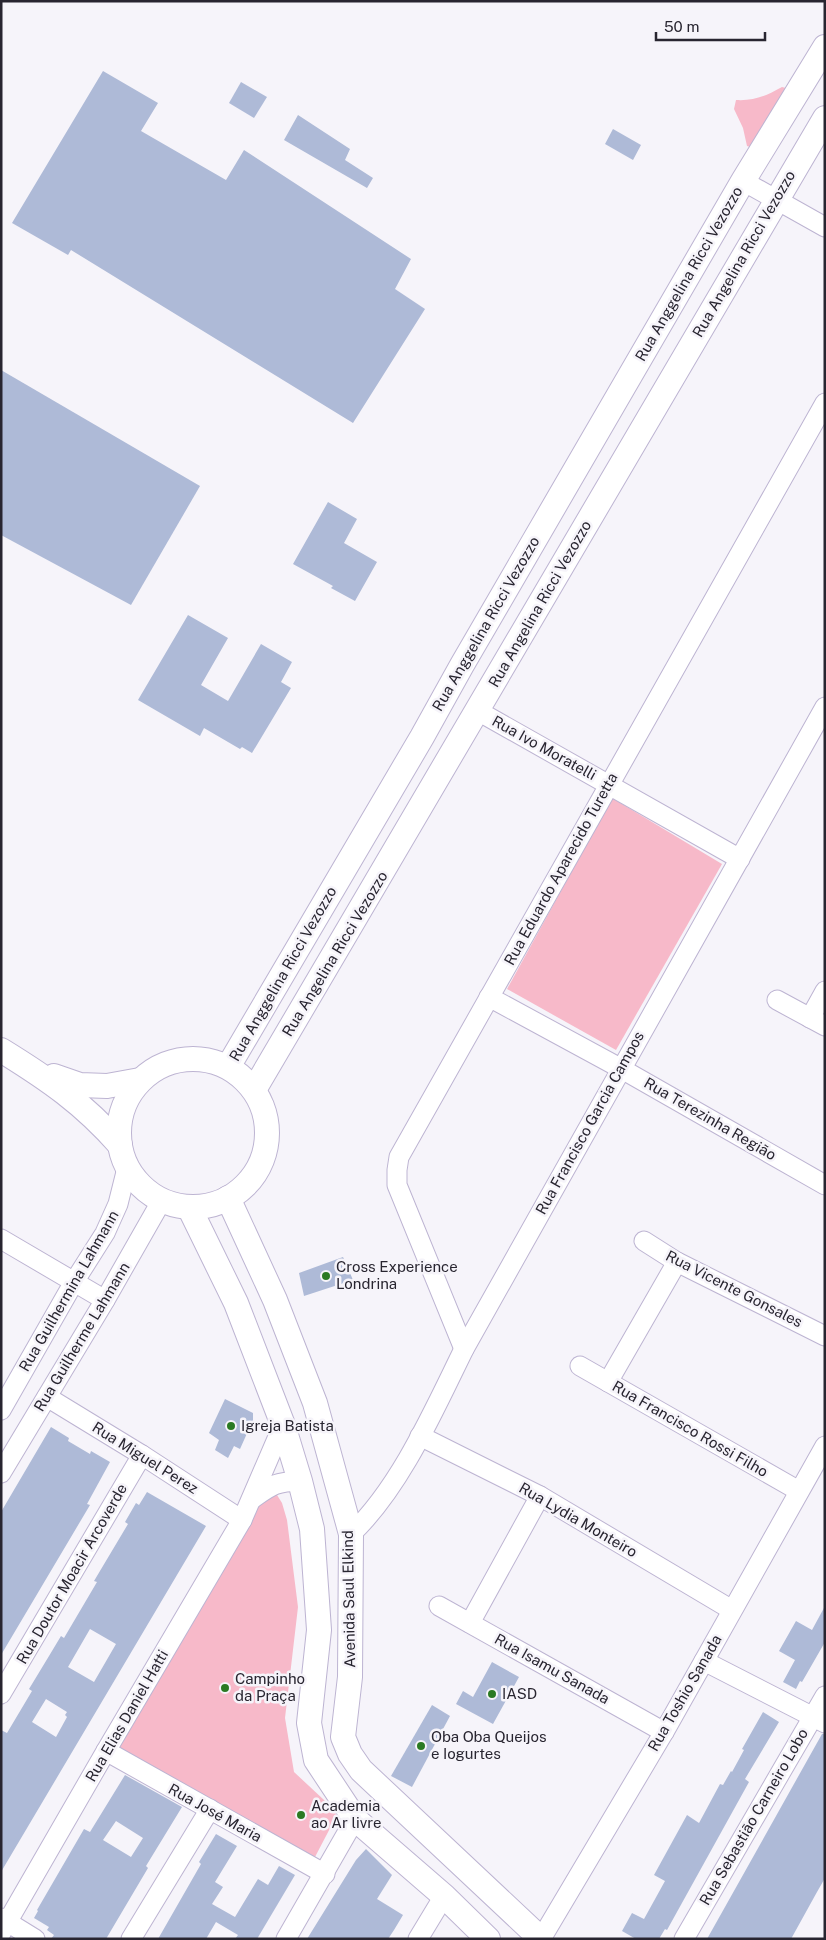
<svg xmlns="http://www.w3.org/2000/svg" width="826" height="1940" font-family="'Public Sans',sans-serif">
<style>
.green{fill:#f7b9c9}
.building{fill:#aebad7;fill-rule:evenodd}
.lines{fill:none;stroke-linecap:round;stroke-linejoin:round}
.minor-casing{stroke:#bdb4d2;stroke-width:21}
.major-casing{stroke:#bdb4d2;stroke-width:26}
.minor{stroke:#fff;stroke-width:19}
.major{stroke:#fff;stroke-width:24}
.poi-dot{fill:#2b7a23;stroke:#f6f4fa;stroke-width:2}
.labels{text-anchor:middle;stroke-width:5;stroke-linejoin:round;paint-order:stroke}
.street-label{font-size:15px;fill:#282530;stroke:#f6f4fa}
.poi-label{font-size:15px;fill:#282530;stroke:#f6f4fa;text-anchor:start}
</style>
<rect width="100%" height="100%" fill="#f6f4fa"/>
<g class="green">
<path d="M782,87l4,1 -36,59 -3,-1 -4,-18 -9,-19 2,-9c18,1 30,-4 46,-13z"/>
<path d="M612,798l110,66 -106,186 -109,-61z"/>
<path d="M266,1493l11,2 5,8 5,17 11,87 -13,111 9,54 44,41 -23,44 -198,-108z"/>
</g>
<g class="building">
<path d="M103,71l55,32 -17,28 85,49 18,-30 167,109 -16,30 30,20 -72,114 -282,-173 -3,5 -56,-32z"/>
<path d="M241,82l26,15 -13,21 -25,-15z"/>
<path d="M298,115l52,34 -5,11 28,18 -6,10 -83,-48z"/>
<path d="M613,129l28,16 -8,15 -28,-16z"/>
<path d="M1,370l199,116 -69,119 -130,-70z"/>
<path d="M328,502l29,17 -13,24 33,19 -22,39 -24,-13 2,-2 -40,-22z"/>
<path d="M188,615l40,23 -27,47 27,16 33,-57 31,18 -11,20 10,6 -39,65 -10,-6 -2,2 -36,-21 -4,8 -62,-36z"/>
<path d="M343,1257l10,23 -49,16 -5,-23z"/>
<path d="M225,1399l28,14v7l-13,29 -6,-3 -6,12 -13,-8 4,-10 -10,-7z"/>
<path d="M51,1427l18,11 -1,3 22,13 1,-3 19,11 -23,42 3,1 -89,150v-143z"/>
<path d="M147,1492l59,34 -205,346v-142l6,3 25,-42 -3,-2 20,-33 12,-20 3,2 33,-56 -3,-1 34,-57 -3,-2 11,-19 3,2zM90,1629l26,15 -22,38 -26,-15zM46,1699l21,13 -2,3 2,2 -11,20 -24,-15z"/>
<path d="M825,1606v36l-23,40 -2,-1 -4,8 -13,-7 12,-22 -16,-9 17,-30 16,9z"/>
<path d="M492,1662l27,15 -26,47 -37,-20 7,-13 10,6z"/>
<path d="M432,1705l18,11 -38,71 -21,-11z"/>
<path d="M763,1712l16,10 -34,57 4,3 -82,148 -2,-1 -6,10h-23l-14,-8 10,-18 12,6 21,-38 -11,-6 33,-60 12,8 21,-39 3,1 8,-14 1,1 12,-22 -2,-1z"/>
<path d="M822,1734h3v144l-8,14 -26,47h-84z"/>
<path d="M125,1775l57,32 -36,59 2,2 -42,71h-55l3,-4 -7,-5 2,-3 -15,-9 4,-7 -1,-1 47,-81 6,3zM116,1821l27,17 -12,19 -28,-17z"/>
<path d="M216,1834l21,12 -22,36 8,5 -11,17 23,13 23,-38 10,6 11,-19 16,9 -38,64h-22l3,-4 -22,-13 -10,17h-48l43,-75 -2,-2z"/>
<path d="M366,1849l26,26 -15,24 26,16 -9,15 -6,9h-81l49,-79z"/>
</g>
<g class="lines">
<g class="minor-casing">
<g id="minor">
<path d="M743,181l82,46"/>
<path d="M478,711l262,148"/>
<path d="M489,997l131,71 205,117"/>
<path d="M777,1000l48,26"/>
<path d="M810,1018l15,-27"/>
<path d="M1,1239l104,61"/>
<path d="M644,1241l33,21 148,74"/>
<path d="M464,1349l-67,-164v-15l2,-13 426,-754"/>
<path d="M580,1366l219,125"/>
<path d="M608,1382l69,-120"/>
<path d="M47,1397l95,58 100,65"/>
<path d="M1,1410l73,-128 31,-49 13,-29 9,-36"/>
<path d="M420,1436l120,60 192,114"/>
<path d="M1,1473l104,-173 57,-100"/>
<path d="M252,1499c20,-14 23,-17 48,-18"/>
<path d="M351,1534c49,-46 83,-124 113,-185l361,-642"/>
<path d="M439,1606l225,126"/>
<path d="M470,1623l70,-127"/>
<path d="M704,1661l121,62"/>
<path d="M1,1694l141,-239"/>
<path d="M106,1751l219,123"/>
<path d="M1,1918l34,21"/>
<path d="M1,1933l105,-182 136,-231 41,-95"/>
<path d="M131,1939l79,-130"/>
<path d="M286,1939l69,-120"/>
<path d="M418,1939l26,-43"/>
<path d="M541,1939l123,-207 161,-286"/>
<path d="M684,1939l141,-243"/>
</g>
</g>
<g class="major-casing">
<g id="major">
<path d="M1,1050c47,29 82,53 119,95"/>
<circle cx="193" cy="1133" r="74"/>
<path d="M228,1067l194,-330 40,-72 281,-484 82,-134"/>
<path d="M54,1076l26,9 27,1 33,-6"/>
<path d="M254,1090l571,-972"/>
<path d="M228,1198l47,102 40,103 36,131 -1,143 -7,60 7,17 11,16 180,169"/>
<path d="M189,1207l47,96 47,122 17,56 12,48 7,101 -10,93 7,37 39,59 89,77 44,43"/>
</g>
</g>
<use href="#minor" class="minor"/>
<use href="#major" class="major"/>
</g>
<g class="poi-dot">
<circle cx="326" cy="1276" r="5"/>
<circle cx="231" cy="1426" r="5"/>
<circle cx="225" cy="1688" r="5"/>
<circle cx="492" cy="1694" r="5"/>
<circle cx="421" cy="1746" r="5"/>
<circle cx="301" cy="1815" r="5"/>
</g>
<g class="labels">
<g class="street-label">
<text transform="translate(744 254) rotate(-60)" y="5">Rua Angelina Ricci Vezozzo</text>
<text transform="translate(689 274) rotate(-60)" y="5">Rua Anggelina Ricci Vezozzo</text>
<text transform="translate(540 604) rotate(-60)" y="5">Rua Angelina Ricci Vezozzo</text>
<text transform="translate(486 624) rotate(-60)" y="5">Rua Anggelina Ricci Vezozzo</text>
<text transform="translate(544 748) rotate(29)" y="5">Rua Ivo Moratelli</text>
<text transform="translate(561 869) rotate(-61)" y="5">Rua Eduardo Aparecido Turetta</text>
<text transform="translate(335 954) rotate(-59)" y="5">Rua Angelina Ricci Vezozzo</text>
<text transform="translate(283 974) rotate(-60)" y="5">Rua Anggelina Ricci Vezozzo</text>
<text transform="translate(710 1119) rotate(30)" y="5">Rua Terezinha Região</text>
<text transform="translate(590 1123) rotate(-61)" y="5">Rua Francisco Garcia Campos</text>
<text transform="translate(734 1289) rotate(27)" y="5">Rua Vicente Gonsales</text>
<text transform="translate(69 1291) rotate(-60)" y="5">Rua Guilhermina Lahmann</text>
<text transform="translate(82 1337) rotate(-59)" y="5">Rua Guilherme Lahmann</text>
<text transform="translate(690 1429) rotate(30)" y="5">Rua Francisco Rossi Filho</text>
<text transform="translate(145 1458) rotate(32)" y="5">Rua Miguel Perez</text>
<text transform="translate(578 1520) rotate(30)" y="5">Rua Lydia Monteiro</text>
<text transform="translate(72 1574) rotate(-60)" y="5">Rua Doutor Moacir Arcoverde</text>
<text transform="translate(349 1599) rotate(-91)" y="5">Avenida Saul Elkind</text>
<text transform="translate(552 1669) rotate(29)" y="5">Rua Isamu Sanada</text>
<text transform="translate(685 1693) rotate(-60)" y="5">Rua Toshio Sanada</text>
<text transform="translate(127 1716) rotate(-60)" y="5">Rua Elias Daniel Hatti</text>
<text transform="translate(215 1813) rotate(29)" y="5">Rua José Maria</text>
<text transform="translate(754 1817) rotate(-60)" y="5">Rua Sebastião Carneiro Lobo</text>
</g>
<g class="poi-label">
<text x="336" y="1272">Cross Experience<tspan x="336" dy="17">Londrina</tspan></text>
<text x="241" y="1431">Igreja Batista</text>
<text x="235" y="1684">Campinho<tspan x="235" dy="17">da Praça</tspan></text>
<text x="502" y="1699">IASD</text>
<text x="431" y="1742">Oba Oba Queijos<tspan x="431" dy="17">e Iogurtes</tspan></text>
<text x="311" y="1811">Academia<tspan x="311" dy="17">ao Ar livre</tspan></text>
</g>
</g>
<rect width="826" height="1940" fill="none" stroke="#282530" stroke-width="5"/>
<path d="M656 32v8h109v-8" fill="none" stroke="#282530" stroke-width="2.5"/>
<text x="664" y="32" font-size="15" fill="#282530" stroke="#f6f4fa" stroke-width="4" paint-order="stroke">50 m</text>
</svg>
